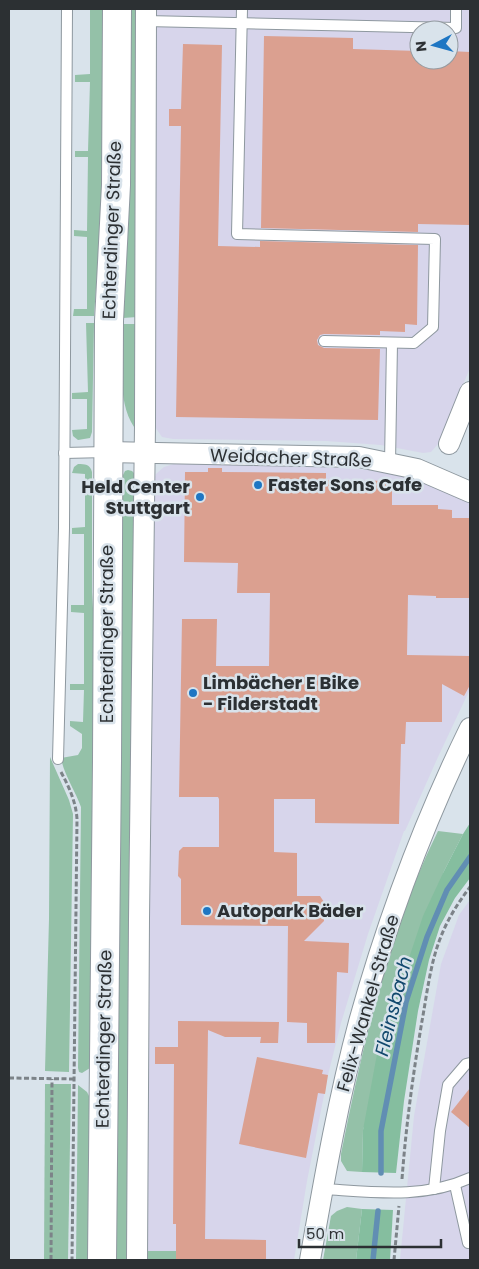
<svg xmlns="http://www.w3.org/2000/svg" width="479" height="1269" font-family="Poppins,sans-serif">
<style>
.industrial{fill:#d7d5eb;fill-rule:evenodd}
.green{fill:#94c1a8}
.forest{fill:#85be9f}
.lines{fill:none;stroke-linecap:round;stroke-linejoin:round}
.stream{stroke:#618eb3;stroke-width:5.5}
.building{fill:#dba090}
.service-casing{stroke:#8e989f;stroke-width:12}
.minor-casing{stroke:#8e989f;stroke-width:22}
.secondary-casing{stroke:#8e989f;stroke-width:30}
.path{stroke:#7c8388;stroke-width:3;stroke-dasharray:5 2.5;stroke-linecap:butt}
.service{stroke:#fff;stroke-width:10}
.minor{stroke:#fff;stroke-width:20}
.secondary{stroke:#fff;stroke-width:28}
.poi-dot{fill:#1e76c3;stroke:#d9e3eb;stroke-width:2}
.labels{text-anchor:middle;stroke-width:5;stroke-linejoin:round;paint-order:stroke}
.street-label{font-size:18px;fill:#2c3033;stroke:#d9e3eb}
.poi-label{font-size:18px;font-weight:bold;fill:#2c3033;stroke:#d9e3eb;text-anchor:start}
.water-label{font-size:19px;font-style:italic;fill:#12486d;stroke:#d9e3eb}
</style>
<rect width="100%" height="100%" fill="#d9e3eb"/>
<g class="industrial">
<path d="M154,9h316v359l-32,76 -7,8 -8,1 -42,-8 -55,-4 -153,-2 -11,-2 -7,-10 -4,-11zM419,30h30v30h-30z"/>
<path d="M177,463l152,4 40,3 51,10 33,14 17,9v186l-32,68 -33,74h-1l-36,103 -27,89 -13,52 -21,106 -13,79h-150l7,-774 5,-12 8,-7z"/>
<path d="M470,900v360h-70l14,-144 27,-152 18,-49z"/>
</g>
<g class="green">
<path d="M90,9h15l-2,181 -9,126h-21l1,-7h13v-72l-13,-1v-6l13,1 1,-74h-13v-6h13l2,-69h-15v-7l15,-1z"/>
<path d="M127,9h12l-2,308 -14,1z"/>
<path d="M86,323h8l-2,109 -2,6 -12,2 -5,-4 -1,-6 15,-1v-30h-15v-6l16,-1z"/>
<path d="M123,324h14l-1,103h-2c-18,-28 -11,-70 -11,-103z"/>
<path d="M78,464c7,0 12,0 14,8v120l4,66 -3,404 -3,6 -8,5 -3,-1 -1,-4 3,-261c-6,-17 -17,-32 -20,-49l17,-3 4,-7v-14l-12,-8v-5l13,1 1,-32h-14v-6h14v-71l-13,-1v-7h13v-71h-12v-6l13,-1v-53l-13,-1 2,-6z"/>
<path d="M128,470l4,1 5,5 -8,784h-14l7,-783 3,-6z"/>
<path d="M50,757l19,43 4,14 -4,258 -24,-1 4,-152z"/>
<path d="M438,831l25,3 -19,37 -81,259 -1,42 -15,-1 -6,-10v-7c22,-110 47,-222 97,-323z"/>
<path d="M45,1084h26l-3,176h-24z"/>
<path d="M78,1085l9,7 3,6 1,162h-15z"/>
<path d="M347,1207l15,2 -6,51h-33l8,-44 6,-5z"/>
<rect x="144" y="1251" width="32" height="9"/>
</g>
<g class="forest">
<path d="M470,823v55l-15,20 -15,28 -11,34 -11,51 -14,90 -8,72 -34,-1 1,-42 14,-76 46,-138 21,-45 19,-37z"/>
<path d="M362,1209l31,1 -3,50h-34z"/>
</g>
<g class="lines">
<g class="stream">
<path d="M381,1173v-42l25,-129 21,-65 20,-47 23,-33"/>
<path d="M373,1260l5,-49"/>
</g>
</g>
<g class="building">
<path d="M264,36l89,2v11l66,2v9h30v-9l21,1v173l-52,-1v8l-157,-4z"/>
<path d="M183,44l39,1 -4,201 42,1v-6l158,4 -1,80 -12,-1v8l-25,-1v4l-56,-1 -4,1 -3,5 1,5 6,3 56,1 -2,71 -202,-3 5,-291h-12v-17h12z"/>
<path d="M208,468h14v4l104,1v7l66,1v24h46v4l14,1v8h18v80h-34v-2l-28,-1 -1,60 63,1v29l-6,11 -22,-12v38h-36l-1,22h-4l-2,80 -84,-1v-24h-41v53l23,1v43h23l4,6v19l-20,20 45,2 -1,30 -11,-1 -2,71h-28v-20l-20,-1 1,-96 -107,-1v-46l-3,-3 1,-25 4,-4h36v-48l-1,-2h-39l3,-178h35l-1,47h53l1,-73h-33l1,-30 -54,-1 1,-90h23z"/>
<path d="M178,1021l101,1 -1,21h-18l1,-6h-36l-17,-7 -3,209 61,1v20h-90v-36h-3l1,-160h-19v-17h23z"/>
<path d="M257,1057l66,13 -1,4 6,1 -3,19 -7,-1 -12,65 -67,-14z"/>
<path d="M470,1088v40l-19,-16z"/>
</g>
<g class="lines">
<g class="service-casing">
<g id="service">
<path d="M242,9l-5,225 198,5 -2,88 -19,16 -90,-2"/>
<path d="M146,21l310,7v-19"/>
<path d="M64,453l43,-1"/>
<path d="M390,463l2,-120"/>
<path d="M58,759l6,-231 3,-519"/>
<path d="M455,1185l13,58 2,-1"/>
<path d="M324,1189c49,3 100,10 146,-11"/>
<path d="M434,1189l6,-58 8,-46 18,-21 4,-1"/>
</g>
</g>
<g class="minor-casing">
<g id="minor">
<path d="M449,444l21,-52"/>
<path d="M107,452l252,5 58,12 53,23"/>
<path d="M137,1260l2,-341 6,-493 1,-417"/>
<path d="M310,1260c14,-79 28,-160 49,-238 28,-101 65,-200 111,-294"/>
</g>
</g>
<g class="secondary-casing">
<path id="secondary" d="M102,1260l5,-499 2,-440 7,-136 1,-176"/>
</g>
<g class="path">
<path d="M61,772c8,15 15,30 16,47l-5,441"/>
<path d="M9,1078l67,1"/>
<path d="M402,1179c4,-53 11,-105 20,-158 5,-27 8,-56 18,-82 7,-19 18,-36 30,-52"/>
<path d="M51,1260l1,-181"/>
<path d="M394,1260l5,-54"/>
</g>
<use href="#service" class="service"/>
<use href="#minor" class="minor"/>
<use href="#secondary" class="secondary"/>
</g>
<g class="poi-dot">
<circle cx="258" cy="485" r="5"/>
<circle cx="200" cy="497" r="5"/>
<circle cx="193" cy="693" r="5"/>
<circle cx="207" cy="911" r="5"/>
</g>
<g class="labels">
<g class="street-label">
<text transform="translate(112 230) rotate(-88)" y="6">Echterdinger Straße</text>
<text transform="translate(291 458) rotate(2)" y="6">Weidacher Straße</text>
<text transform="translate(107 634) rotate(-90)" y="6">Echterdinger Straße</text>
<text transform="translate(368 1003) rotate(-74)" y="6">Felix-Wankel-Straße</text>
<text transform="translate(104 1039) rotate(-89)" y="6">Echterdinger Straße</text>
</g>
<g class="poi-label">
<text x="268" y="491">Faster Sons Cafe</text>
<text x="190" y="493" text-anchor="end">Held Center<tspan x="190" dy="21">Stuttgart</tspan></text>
<text x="203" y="689">Limbächer E Bike<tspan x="203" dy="21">- Filderstadt</tspan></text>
<text x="217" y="917">Autopark Bäder</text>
</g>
<g class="water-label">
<text transform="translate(393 1006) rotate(-76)" y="7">Fleinsbach</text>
</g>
</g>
<rect width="479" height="1269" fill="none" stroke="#2c3033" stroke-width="20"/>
<g transform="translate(434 45) rotate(264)"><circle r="24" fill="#d9e3eb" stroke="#949ba1"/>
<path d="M0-4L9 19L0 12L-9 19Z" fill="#1e76c3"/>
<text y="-8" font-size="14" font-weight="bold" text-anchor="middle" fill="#2c3033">N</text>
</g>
<path d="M299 1239v8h142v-8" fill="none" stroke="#2c3033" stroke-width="2.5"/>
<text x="306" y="1239" font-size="15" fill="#2c3033" stroke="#d9e3eb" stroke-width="4" paint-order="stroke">50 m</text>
</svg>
